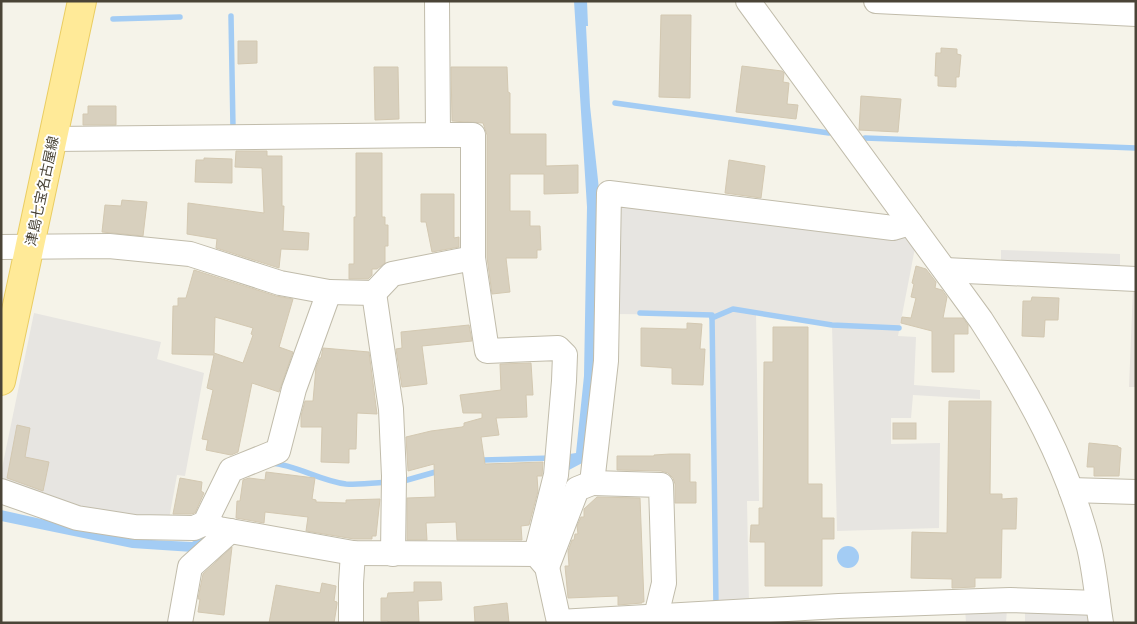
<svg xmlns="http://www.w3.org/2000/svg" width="1137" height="624" font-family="'DejaVu Sans','Noto Sans JP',sans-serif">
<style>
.industrial{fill:#e8e4de}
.parking{fill:#e7e5e1}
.water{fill:#a3ccf4}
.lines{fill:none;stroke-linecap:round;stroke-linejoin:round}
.stream{stroke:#a3ccf4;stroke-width:5.5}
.building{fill:#d8d0be;stroke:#d3c8b1;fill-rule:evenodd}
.minor-casing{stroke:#c1bcab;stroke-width:26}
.major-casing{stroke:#eacd62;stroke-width:30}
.minor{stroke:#fff;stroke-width:24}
.major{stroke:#ffea98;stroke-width:28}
.labels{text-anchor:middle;stroke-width:4;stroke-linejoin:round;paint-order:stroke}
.street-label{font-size:14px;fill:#4a4437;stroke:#fff}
</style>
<rect width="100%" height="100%" fill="#f5f3e9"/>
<path class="industrial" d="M1133,288h3v99h-7z"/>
<g class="parking">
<path d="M623,202l283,35 9,11 -17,88 18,1 -2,48 66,5v9l-67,-4 -2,23h-20v26l49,-1 -1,85 -102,3 -5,-206 -76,-12 3,188h-12l2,102 -33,2 -4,-290 -97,-1 2,-107z"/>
<path d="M1001,250l119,4v15l-119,-4z"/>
<path d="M34,313l127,29 -4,17 47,14 -19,103 -8,-1 -8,44 -91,-10 -77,-25v-11z"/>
<path d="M965,608l42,1 -1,14h-40z"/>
<path d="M1025,610l61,1 8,12h-69z"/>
</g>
<g class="water">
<path d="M574,1h13l1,25h-2l4,80 11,102 -2,107 -13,146 -17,9 -22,78 16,-93 13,-2 8,-77 3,-169z"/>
<path d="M1,510l130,29 61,3 13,-8 5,4 -17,14 -61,-4 -131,-27z"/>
<circle cx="848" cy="557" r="11"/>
</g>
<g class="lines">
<g class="stream">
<path d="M113,19l67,-2"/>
<path d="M615,103l214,30"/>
<path d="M228,128h5l-2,-112"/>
<path d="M865,138l271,10"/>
<path d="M640,313l72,2 4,290"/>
<path d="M712,318l21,-9 99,16 67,3"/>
<path d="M477,461l6,-1 70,-2"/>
<path d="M271,463c26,2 49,18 75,21 13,1 29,-1 43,-2"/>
<path d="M400,482l39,-11"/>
</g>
</g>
<g class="building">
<path d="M661,15h30l-1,83 -31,-1z"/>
<path d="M238,41h19v22l-19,1z"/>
<path d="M941,48l16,1v5l4,1 -2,22h-3v10l-18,-1v-10h-3l1,-23h5z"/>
<path d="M742,66l40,5 2,2 -1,9 6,1 -2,21 11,1 -2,14 -60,-7z"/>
<path d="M374,67h24l1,52 -24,1z"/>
<path d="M451,67h56l1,25 2,1v41h36v32l32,-1v28l-34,1v-20h-34v37h20v15h10l1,24h-4v8h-31l4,34 -18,2 -5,-37v-122l-4,-12 -31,-2z"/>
<path d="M861,96l40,3 -3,33 -39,-2z"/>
<path d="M88,106h28v19h-33v-11h5z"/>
<path d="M236,151h31v5h15v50h2l-1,25 26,2 -1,17 -27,-1 -2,19 -63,-20 1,-9 -30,-5 1,-31 76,10 -2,-45 -27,-1z"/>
<path d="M356,153h26v64h3v8h3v21h-3v17l-8,6h-5v6l-4,4h-19v-15h5v-47h2z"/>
<path d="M204,158l28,1v24l-37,-1 1,-22h8z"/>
<path d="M729,160l36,6 -4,32 -36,-5z"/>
<path d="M421,194h33v44l5,-1v10l-27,5 -6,-30h-5z"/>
<path d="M122,200l25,2 -4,34 -41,-4 3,-27 16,1z"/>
<path d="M916,266l10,3 10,13 -1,6 7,2 5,7 -4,21h20l5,7v9h-14v38h-22v-41l-31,-8 1,-6 9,1 5,-20 -5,-1 3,-13 -2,-1z"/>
<path d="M194,270l82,26 17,3 -14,48 14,5 -14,40 -27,-9 -14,69 -7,3 -25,-5 2,-10 -6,-1 11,-49 -6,-2 7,-33 -42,-1 1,-48h5v-8h8zM215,317l38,11 -2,6 2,1 -10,28 -29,-10z"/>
<path d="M1032,297l27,1 -1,22h-13l-1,17 -22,-1 1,-35h8z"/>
<path d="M687,323l15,1 -2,25h5l-2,36 -31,-1v-16l-31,-2v-38l41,1h5z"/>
<path d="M469,325l3,16 -50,5 5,38 -25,3 -6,-38 6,-1 -1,-16z"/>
<path d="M773,327h35v157h14v34h12v21h-12v47h-57v-44h-15l1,-17h8v-17h4l1,-146h9z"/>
<path d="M323,348l46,4 8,62 -20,-1 -1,36h-7v14l-28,-1 1,-35h-21v-11l4,-15h8l3,-34 4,-9h1z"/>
<path d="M531,363l2,32h-7l1,22 -31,1 3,17 -18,2 4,27 58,-2 -1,14h-5l1,15 -9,34 -8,1 1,14h-65l-1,-18 -30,1 1,17h-20v-42l28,-1 -1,-33 -26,7 -2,-34 25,-6 31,-4 2,-1v-3l18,-5v-5h-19l-3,-18 41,-5 -1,-26z"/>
<path d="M949,401h42l-1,93h12v5l15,-1 -1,31h-14l-1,49h-26v9l-23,1v-9l-41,-1 1,-46 35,1z"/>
<rect x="893" y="423" width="23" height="16"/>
<path d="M17,425l13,3 -5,29 24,5 -6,29 -36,-13z"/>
<path d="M1089,443l29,3v1l3,1 -2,28h-25v-9h-7z"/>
<path d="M670,454h20v28h6v21h-21v-19l-2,-6 -5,-5 -7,-2 -44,-1v-14h37v-1z"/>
<path d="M266,472l49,6 -3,21 4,1v2l30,1v-3l34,-1 -4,37h-4v3h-18l-48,-8 2,-14 -43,-5 -1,11 -28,-5 1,-17h3l3,-21 6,-2 16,2z"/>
<path d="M180,478l22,4 -1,9 3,2 -9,20 -4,1h-18z"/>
<path d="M597,497l43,1 4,104h-2v1l-24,2v-9l-50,2 -3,-32h4l-1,-15 4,-11h2l1,-6h3l-1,-8 4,-9h3v-8z"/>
<path d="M232,547l-8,68 -26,-3 2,-13h-2l5,-25z"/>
<path d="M414,582h27l1,18 -24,1 1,22h-31v-2h-7v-23h6l1,-5 26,-1z"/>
<path d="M322,583l14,3 -2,15 3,1v2l-3,19h-65l7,-38 44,8z"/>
<path d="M507,603l2,20h-34l-1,-16z"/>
</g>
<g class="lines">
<g class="minor-casing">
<g id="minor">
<path d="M748,1l233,319c46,71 87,144 108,227 6,25 8,51 12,76"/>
<path d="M876,1l260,13"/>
<path d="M438,135h35v123l14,93 71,-3 7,7 -1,26 -8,94 -20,79"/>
<path d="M53,139l385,-4 -1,-134"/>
<path d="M1,247l108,-1 81,8 90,29 49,9 -35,97 -16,62 -47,19 -26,53 -11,5 -59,-1 -58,-9 -76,-27"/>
<path d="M945,270l191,9"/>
<path d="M329,292l45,1 18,-19 81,-16"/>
<path d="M374,293l17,116 3,67 -1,78"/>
<path d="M592,483l69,2 3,98 -8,33"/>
<path d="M1071,490l65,2"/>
<path d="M205,523l14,6 134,24 183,1 11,13 12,55 280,-16 171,-6 88,3"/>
<path d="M547,567l30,-78 15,-6 14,-122 3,-168 284,35 17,-5"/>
<path d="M180,623l10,-56 40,-36"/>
<path d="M351,623v-40l2,-30"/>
</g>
</g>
<g class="major-casing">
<path id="major" d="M1,381l81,-380"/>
</g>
<use href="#minor" class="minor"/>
<use href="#major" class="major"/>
</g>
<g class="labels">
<g class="street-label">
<text transform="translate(42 191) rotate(-78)" y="5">津島七宝名古屋線</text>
</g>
</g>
<rect width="1137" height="624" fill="none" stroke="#4a4437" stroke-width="5"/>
</svg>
